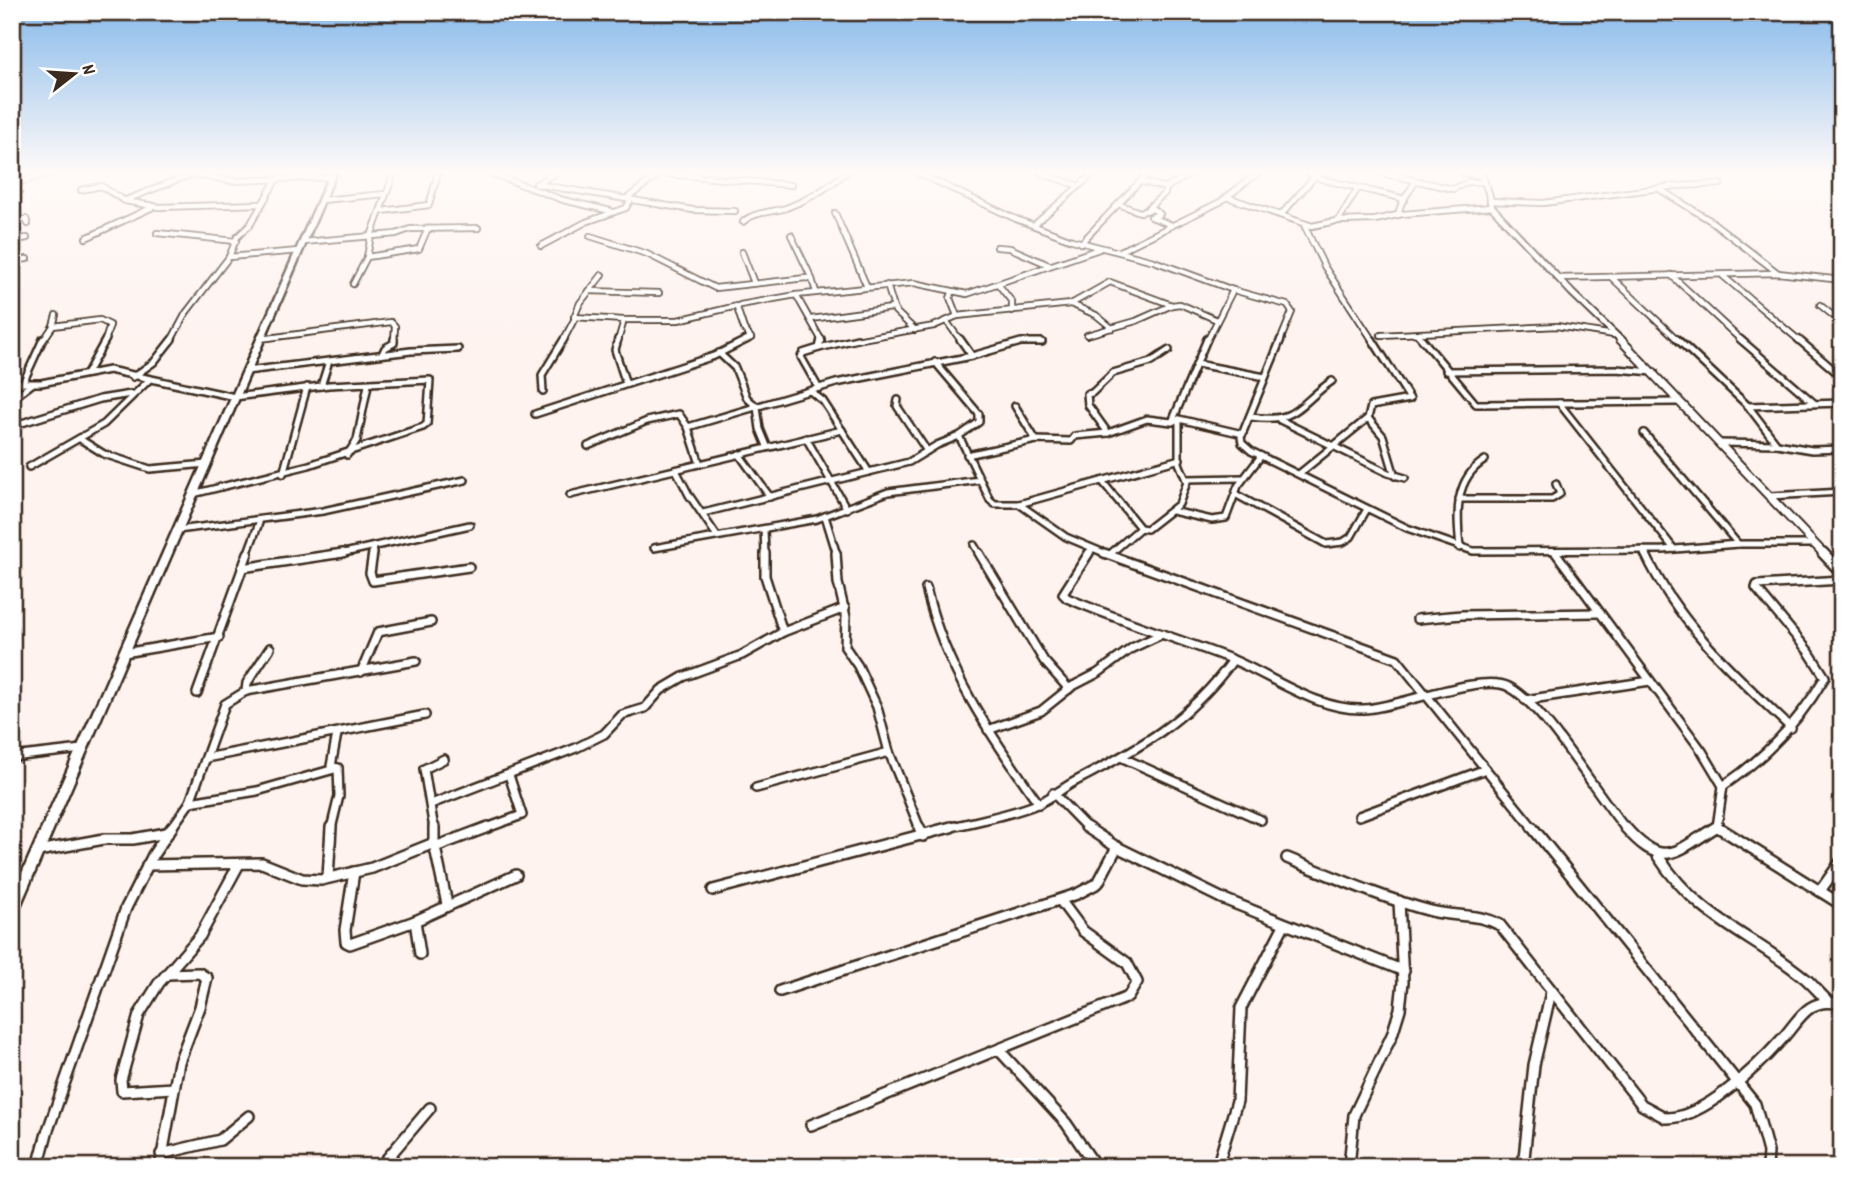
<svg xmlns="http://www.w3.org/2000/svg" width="1854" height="1179" font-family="Dekko,sans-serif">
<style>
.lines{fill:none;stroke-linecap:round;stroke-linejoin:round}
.minor-far3-casing{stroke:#3b2a1e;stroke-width:8}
.minor-far2-casing{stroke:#3b2a1e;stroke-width:10}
.minor-far1-casing{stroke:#3b2a1e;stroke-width:12}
.minor-casing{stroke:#3b2a1e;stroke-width:14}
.tertiary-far2-casing{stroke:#3b2a1e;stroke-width:9}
.tertiary-far1-casing{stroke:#3b2a1e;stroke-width:11}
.tertiary-casing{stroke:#3b2a1e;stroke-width:14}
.secondary-casing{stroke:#3b2a1e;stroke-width:5}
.minor-far3{stroke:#fff;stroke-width:4.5}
.minor-far2{stroke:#fff;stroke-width:5}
.minor-far1{stroke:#fff;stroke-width:7}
.minor{stroke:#fff;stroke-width:9}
.tertiary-far2{stroke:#fff;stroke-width:5}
.tertiary-far1{stroke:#fff;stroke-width:7}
.tertiary{stroke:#fff;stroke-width:9}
.secondary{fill:#fff;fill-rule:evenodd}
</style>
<rect width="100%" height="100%" fill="#fef3ef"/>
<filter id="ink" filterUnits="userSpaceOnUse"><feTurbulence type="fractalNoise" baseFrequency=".0143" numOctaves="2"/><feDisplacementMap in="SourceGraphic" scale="14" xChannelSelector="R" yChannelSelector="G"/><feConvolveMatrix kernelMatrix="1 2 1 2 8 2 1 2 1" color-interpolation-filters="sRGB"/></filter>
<g filter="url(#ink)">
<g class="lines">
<g class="minor-far3-casing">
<g id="minor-far3">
<path d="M184,173l49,8 98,-4"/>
<path d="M490,173l73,27 48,11"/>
<path d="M658,173l133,12"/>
<path d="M918,173l98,46 56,21 82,21 79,29 54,15 5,7 -12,29"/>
<path d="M1041,173l38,13"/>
<path d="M1309,173l12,6 84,20"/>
<path d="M1383,173l70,16 15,-7h15"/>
<path d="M1464,173l18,3"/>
<path d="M1143,182l24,6"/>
<path d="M12,184l39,-11"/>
<path d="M536,184l157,26 42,1"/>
<path d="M536,184l20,-11"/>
<path d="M81,190l20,-4 24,15 34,6 102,-3"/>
<path d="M1661,190l50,31 67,52"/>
<path d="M1227,197l85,29 24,-5 39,-1 27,-6 90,-7"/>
<path d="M126,200l63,-25"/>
<path d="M322,200l63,-6"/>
<path d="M1490,201l53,2 133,-17 44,-2"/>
<path d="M1118,204l22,8 13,-3 7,5 -9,3 21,8"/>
<path d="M1148,208l17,-15 2,-6 25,-14"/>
<path d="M382,211l47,-6 9,-32"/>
<path d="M835,213l32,74"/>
<path d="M1398,214l4,-12 14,-21"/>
<path d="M1281,215l34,-39"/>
<path d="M12,221l14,-2 2,5"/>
<path d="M1338,221l20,-33"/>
<path d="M743,222c10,-10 30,-10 43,-14 22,-8 41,-19 59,-35"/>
<path d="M1034,225l60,-52"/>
<path d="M1304,225l20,41 49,75"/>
<path d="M157,233l79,8"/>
<path d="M791,235l21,44"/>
<path d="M590,236l57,18 68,34 91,-10 6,1 4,13"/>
<path d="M86,238l67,-31"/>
<path d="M12,241l15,-3"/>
<path d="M303,242l93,-8 14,-5 68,-1"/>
<path d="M1081,243l67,-70"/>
<path d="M541,246l45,-24 40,-14 4,-7 -3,-3 33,-24"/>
<path d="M997,247l13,1 39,17"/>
<path d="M1120,251l100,-49 38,-29"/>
<path d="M742,252l12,31"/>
<path d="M229,257l70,-6"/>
<path d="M367,257l52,-8 9,-21"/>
<path d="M12,261l15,-2"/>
<path d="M602,275l-22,28 -6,14 50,3 -6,21"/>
<path d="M1671,275l71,66"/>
<path d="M1610,276l69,65"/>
<path d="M1723,276l77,65"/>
<path d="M1558,278l220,-5 64,7"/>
<path d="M353,284l14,-27 4,-21 23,-63"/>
<path d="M998,284l14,18v9"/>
<path d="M887,285l8,26 20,19"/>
<path d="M589,291l70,2"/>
<path d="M952,293l-2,5 7,18"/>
<path d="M796,295l26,46"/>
<path d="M1071,304l25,11 16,13"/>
<path d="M1820,305l22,18"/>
<path d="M811,319l81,-11"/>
<path d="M624,320h54l59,-14"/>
<path d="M947,322l14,19"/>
<path d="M53,326l47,-6 10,5 -5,16"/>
<path d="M1417,334l6,7"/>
<path d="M1087,335l49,-14 36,-16"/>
<path d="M1381,335l176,-9 57,9"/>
<path d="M260,339l131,-17 4,4 -1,15"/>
<path d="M43,341l10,-15 3,-11"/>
<path d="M171,341l15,-28 43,-56 8,-20 13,-12 26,-45"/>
<path d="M563,341l12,-23"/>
<path d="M744,341l7,-3 -7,-9 -7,-21 3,-3 56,-10 118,-12 53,11 132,-45"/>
<path d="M850,341l84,-15 23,-10 114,-12 39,-22 62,23 8,-1 37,16"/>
<path d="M1207,341l26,-51"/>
</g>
</g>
<g class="minor-far2-casing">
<g id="minor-far2">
<path d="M618,339l-3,11 11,34"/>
<path d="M1281,339l-40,98 1,6 9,8 156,77 66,23 190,-1 75,-6h76"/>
<path d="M1422,339l54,65 203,-2"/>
<path d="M1677,339l71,67 29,38"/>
<path d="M1740,339l74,64"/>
<path d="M1798,339l44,38"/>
<path d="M819,348l38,-9"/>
<path d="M719,353l16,15 12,30 10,9 3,22 7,17"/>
<path d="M382,354l3,-6 9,-5v-4"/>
<path d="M972,356l49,-14h21"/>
<path d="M935,362l44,52v8l-20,14 31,64 5,4h24l161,-45"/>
<path d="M1197,364l68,13"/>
<path d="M246,371l165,-20 47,-2"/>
<path d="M1446,371l170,-2 38,3"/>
<path d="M87,373l19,-34"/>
<path d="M133,377l21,-15 18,-23"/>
<path d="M12,383h29l68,-13 126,27 94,-12 101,-5 -3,44 -4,3 -114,38 -116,29"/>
<path d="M23,383l20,-44"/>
<path d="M321,386l8,-25"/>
<path d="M818,387l-17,-30 2,-4 16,-5 2,-9"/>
<path d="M543,391l-1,-16 22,-36"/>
<path d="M810,391l13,10 46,71"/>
<path d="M12,399l20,-15"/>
<path d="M898,400l-1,6 30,45"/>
<path d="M1559,403l115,146"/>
<path d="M1015,406l21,34"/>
<path d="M1748,406l94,-3"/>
<path d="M535,414l179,-58 34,-17"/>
<path d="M1251,417c47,7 47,-13 81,-36"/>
<path d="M1368,418l15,18 12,40"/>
<path d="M1280,420l108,53 17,5"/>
<path d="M1172,422l35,-83"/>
<path d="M12,426l88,-27 31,-5"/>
<path d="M688,427l148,-44 136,-27 -12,-17"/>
<path d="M1108,433l-20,-28 -1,-11 5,-1 21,-20 38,-11 18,-12"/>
<path d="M1644,433l94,111"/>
<path d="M806,438l41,71"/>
<path d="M80,439l24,15 46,15 57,-5"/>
<path d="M1719,443l58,1 35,6 30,-1"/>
<path d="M588,446l59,-25 32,-7 9,13 12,37"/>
<path d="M739,454l31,43"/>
<path d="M347,455l10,-15 11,-55"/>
<path d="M967,455l69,-15 35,1 4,-5 33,-3 39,-14 25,3 7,-3 64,15"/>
<path d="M29,467l75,-43 45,-44"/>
<path d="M676,470l13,25 28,41"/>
<path d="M283,474l24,-87"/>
<path d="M1299,474l69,-56 3,-12 39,-7 -38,-60"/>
<path d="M1186,479l56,-1"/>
<path d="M1102,481l38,47"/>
<path d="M570,495l272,-65"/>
<path d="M1237,495l89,49 17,-2 8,-5 16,-28"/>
<path d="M1769,496l73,-4"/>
<path d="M1459,499h93l8,-5 -4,-10"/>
<path d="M1019,504l47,33 43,18"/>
<path d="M1172,511l40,9 14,-2 12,-32 23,-30"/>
<path d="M703,513l206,-51 28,-17 22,-9"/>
<path d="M825,516l12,39"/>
<path d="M764,529l1,26"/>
<path d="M178,530l145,-19 142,-31"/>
<path d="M974,545l6,10"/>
<path d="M654,548l163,-29 71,-27 92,-12"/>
<path d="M1460,548c-3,-33 -7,-68 25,-88"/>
<path d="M1643,550l2,5"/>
<path d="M1555,552l2,3"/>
<path d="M247,555l12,-32"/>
<path d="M335,555l135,-30"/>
<path d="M373,555l1,-9"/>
<path d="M1088,555l4,-6"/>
<path d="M1109,555l31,-27 7,1 32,-25 8,-22 -8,-19v-44"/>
</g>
</g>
<g class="minor-far1-casing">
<g id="minor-far1">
<path d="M373,553l-3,20 3,8 96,-14"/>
<path d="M765,553v23l18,56"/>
<path d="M836,553l2,30 8,34 -1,30 13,19 19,41 12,45 31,77"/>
<path d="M979,553l65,108 25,28"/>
<path d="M1089,553l-26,41 4,4c53,23 109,40 164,61 41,17 87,52 133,50 34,-1 117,-37 145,-22 35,18 88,108 117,142"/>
<path d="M1104,553l293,106 137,170"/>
<path d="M1556,553l146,198 21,35 -6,41"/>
<path d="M1645,553c33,71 90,122 146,175"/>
<path d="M242,568l101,-15"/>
<path d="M926,588c19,82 65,148 113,216"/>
<path d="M1417,619l45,-4 137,-2"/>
<path d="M124,653l95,-16"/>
<path d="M361,672l17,-40 53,-10"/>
<path d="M246,691l1,-8 23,-35"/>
<path d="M197,693l51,-140"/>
<path d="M1525,700l125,-19"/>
<path d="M988,730l53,-19 30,-24 27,-14 34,-25 30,-14"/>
<path d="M12,757l70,-8"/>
<path d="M206,758l219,-43"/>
<path d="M1123,758l138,62"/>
<path d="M1723,786c43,-29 76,-64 102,-109l-16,-25 -53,-64 1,-3 85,-5"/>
<path d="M756,788l133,-36"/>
<path d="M1053,793l35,36"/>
<path d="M190,802l67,-11 81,-23 -7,-2 6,-32"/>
<path d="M431,804l145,-56 28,-14 18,-19 23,-7 16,-18 22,-13 59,-22 41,-23 62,-24"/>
<path d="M1359,816l127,-47"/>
<path d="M1717,827l3,2"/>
<path d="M171,829l19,-27 35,-98 21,-13 170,-30"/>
<path d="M331,829l8,-33 -1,-28"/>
<path d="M434,829l-10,-60 20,-10"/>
<path d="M484,829l38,-14 -13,-40"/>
<path d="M944,829c30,-8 64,-13 93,-25 13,-5 24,-15 37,-22 64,-33 115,-61 159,-122"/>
<path d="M1714,829l3,-2"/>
</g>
</g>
<g class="minor-casing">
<g id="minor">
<path d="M434,827v16l13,61"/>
<path d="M919,827l4,9"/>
<path d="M1086,827l29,19 106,52 183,73"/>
<path d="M1532,827l223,277 13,48 -1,15"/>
<path d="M1625,827c38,44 51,25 91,0"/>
<path d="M1718,827l124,78"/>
<path d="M435,847l53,-20"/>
<path d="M38,851l66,-12h29l33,-6"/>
<path d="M1658,856c43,66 93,77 148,123 8,7 15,16 23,23"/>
<path d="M1287,858c47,19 95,40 144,53 24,6 47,2 69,14l142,180 24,13c37,1 92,-52 115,-78 10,-10 18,-25 29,-32 10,-7 21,-6 32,-4"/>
<path d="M147,865l115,-2 40,16 19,1 51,-12 62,-25"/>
<path d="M354,872l-9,58 1,12 4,2 65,-23 101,-46"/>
<path d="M328,878l3,-51"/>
<path d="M713,890l238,-63"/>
<path d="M1820,891l22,-31"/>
<path d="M415,921l5,33"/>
<path d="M780,991l297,-97 21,-11 19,-36"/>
<path d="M999,1050l67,73 26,38"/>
<path d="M174,1088l-52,3 -1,-11 18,-65 20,-32 41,-47 39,-72"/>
<path d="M811,1125l317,-128 9,-15 -10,-19 -44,-32 -23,-31"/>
<path d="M161,1154l59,-14 29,-24"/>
<path d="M38,1167l9,-34 79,-225 27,-53 19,-28"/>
<path d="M160,1167l19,-105 21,-55 7,-29 -8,-5 -32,1"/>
<path d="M380,1167l50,-59"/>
<path d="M1217,1167l20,-66 4,-93 42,-81"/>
<path d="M1349,1167l5,-52 38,-80 8,-26 3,-27 -4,-81"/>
<path d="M1523,1167l11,-102 17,-73"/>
</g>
</g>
<g class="tertiary-far2-casing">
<path id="tertiary-far2" d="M1482,173c2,12 9,20 9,33l81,87 50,48"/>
</g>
<g class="tertiary-far1-casing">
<path id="tertiary-far1" d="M1620,339l205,216"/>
</g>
<g class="tertiary-casing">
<path id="tertiary" d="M1823,553l19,20"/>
</g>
<g class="secondary-casing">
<path id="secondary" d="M330,173h6l-318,738 -2,4 -4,2v-21z"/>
</g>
<use href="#minor-far3" class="minor-far3"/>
<use href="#minor-far2" class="minor-far2"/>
<use href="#minor-far1" class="minor-far1"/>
<use href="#minor" class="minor"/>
<use href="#tertiary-far2" class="tertiary-far2"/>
<use href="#tertiary-far1" class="tertiary-far1"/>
<use href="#tertiary" class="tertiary"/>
<use href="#secondary" class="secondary"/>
</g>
</g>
<linearGradient id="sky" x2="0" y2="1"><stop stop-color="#87baeb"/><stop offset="0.51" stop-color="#fffaf8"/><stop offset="1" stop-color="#fffaf8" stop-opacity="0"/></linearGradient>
<rect width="1854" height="338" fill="url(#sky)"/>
<rect width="1854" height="1179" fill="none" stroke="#fff" stroke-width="42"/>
<rect x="21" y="21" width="1812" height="1137" fill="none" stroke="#3b2a1e" stroke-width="2.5" filter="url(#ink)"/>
<g transform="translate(74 74) rotate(73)" stroke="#ffffff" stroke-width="5" paint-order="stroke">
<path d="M0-5L12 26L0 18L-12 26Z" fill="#3b2a1e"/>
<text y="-10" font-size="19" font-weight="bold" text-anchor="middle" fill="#3b2a1e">N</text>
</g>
</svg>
